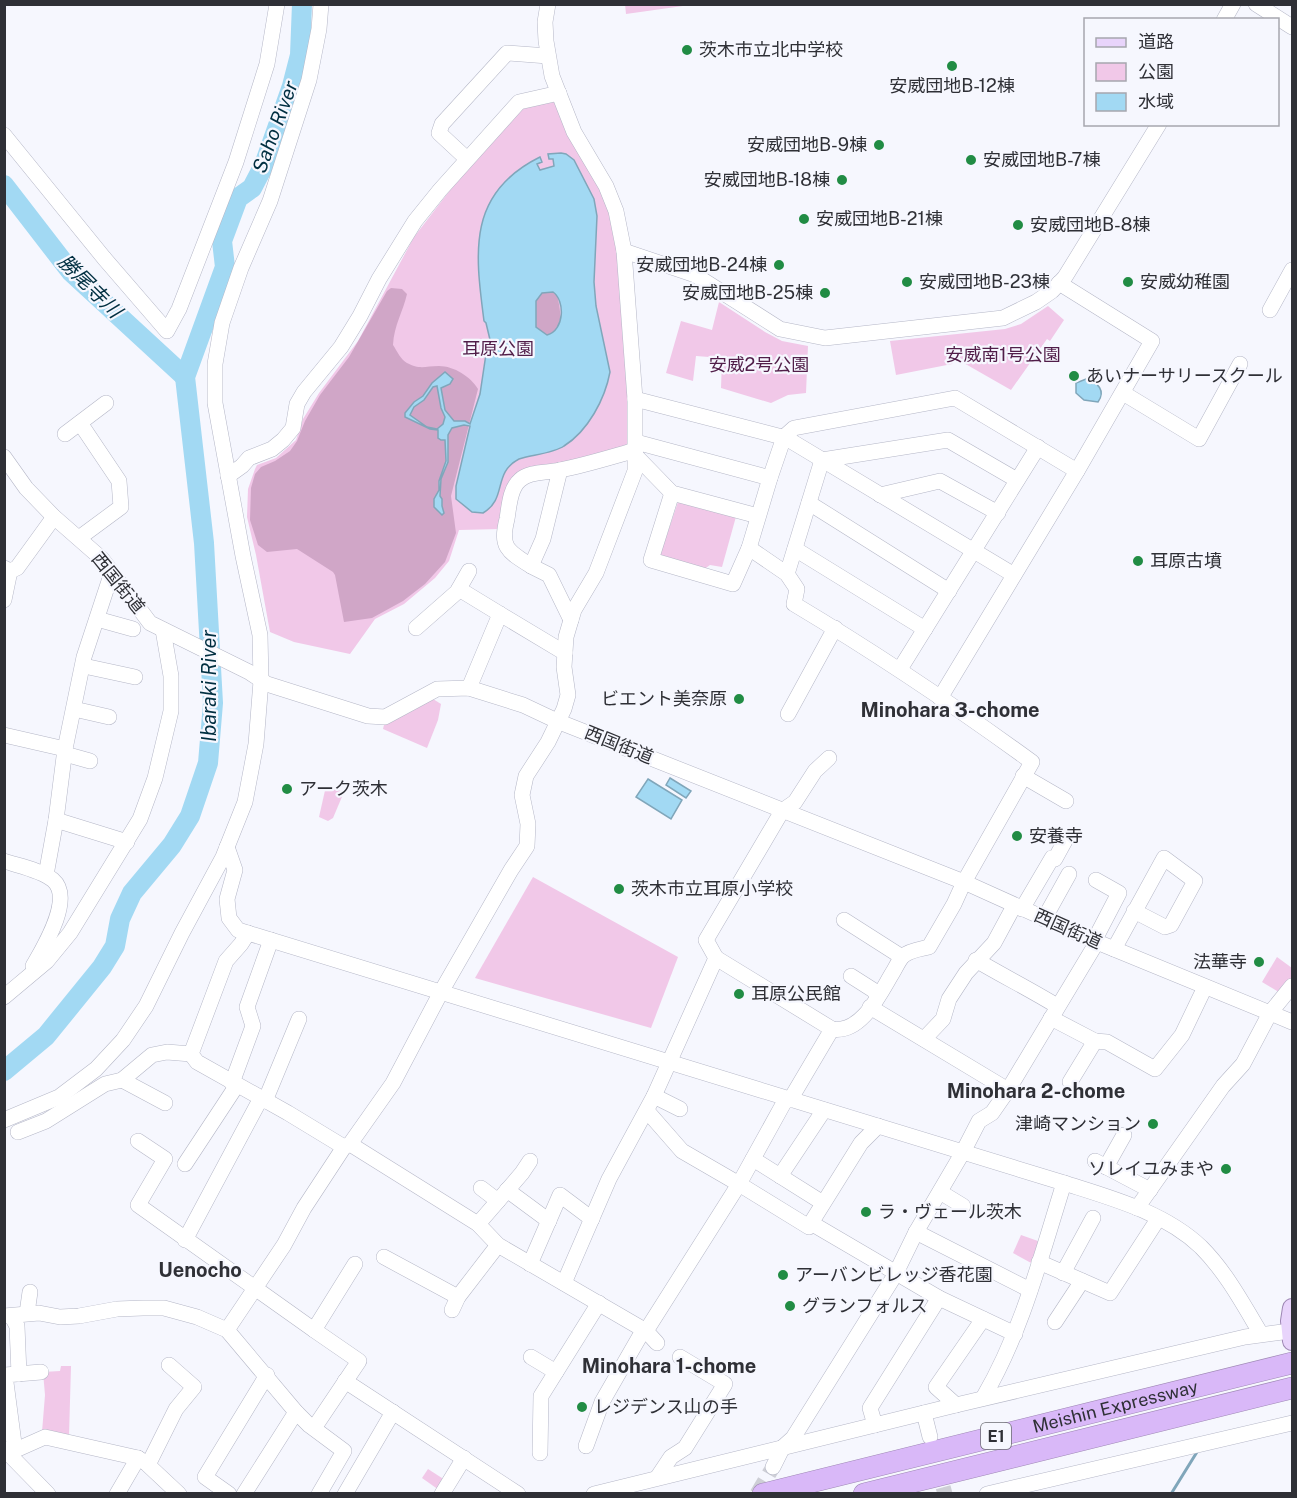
<svg xmlns="http://www.w3.org/2000/svg" width="1297" height="1498" font-family="'Public Sans','Noto Sans JP',sans-serif">
<style>
.green{fill:#f1c8e8}
.forest{fill:#d0a6c7}
.water{fill:#a2d9f3;stroke:#80a6ba;stroke-width:1.5;fill-rule:evenodd}
.lines{fill:none;stroke-linecap:round;stroke-linejoin:round}
.stream{stroke:#80a6ba;stroke-width:3}
.river{stroke:#a2d9f3;stroke-width:20}
.minor-tunnel{stroke:#cecfd6;stroke-width:15;stroke-dasharray:15 8;stroke-linecap:butt}
.minor-casing{stroke:#b5b7c7;stroke-width:16}
.major-casing{stroke:#9e88b4;stroke-width:20}
.highway-casing{stroke:#9e88b4;stroke-width:22}
.minor{stroke:#fff;stroke-width:15}
.major{stroke:#e8d4fb;stroke-width:18}
.highway{stroke:#d9b8f8;stroke-width:21}
.poi-dot{fill:#218c44;stroke:#f6f7fe;stroke-width:2}
.labels{text-anchor:middle;stroke-width:4.5;stroke-linejoin:round;paint-order:stroke}
.shield{fill:#f6f7fe;stroke:#6b6c72;stroke-width:1.5}
.shield-label{font-size:16px;font-weight:bold;fill:#2f3036}
.poi-label{font-size:18px;fill:#2f3036;stroke:#f6f7fe;text-anchor:start}
.park-label{font-size:18px;fill:#511e49;stroke:#f6f7fe}
.street-label{font-size:18px;fill:#2f3036;stroke:#f6f7fe}
.water-label{font-size:20px;font-style:italic;fill:#002f41;stroke:#f6f7fe}
.neighbourhood-label{font-size:20px;font-weight:bold;fill:#2f3036;stroke:#f6f7fe}
</style>
<rect width="100%" height="100%" fill="#f6f7fe"/>
<g class="green">
<path d="M625,4h65v1l-64,9z"/>
<path d="M553,102l4,1 52,102 6,23 15,205 -1,7 -6,11 -97,21 -25,57 -42,1 -10,31 -14,17 -31,26 -29,15 -25,35 -56,-12 -24,-10 -14,-77 -9,-38 1,-28 7,-20 2,-4 19,-7 20,-18 7,-21 16,-26 39,-52 56,-104 57,-74 47,-55z"/>
<path d="M719,302l46,30 17,9 26,5 -2,47 -18,2 -17,8 -50,-15 1,-30 -26,-2 -3,25 -27,-8 15,-52 31,9z"/>
<path d="M1048,306l16,14 -14,21 -3,-2 -36,51 -56,-32 -3,6 -56,11 -6,-34 115,-12 16,-5z"/>
<path d="M679,499l58,14 -15,54 -12,-2 -7,5 -43,-15z"/>
<path d="M433,699l8,5 -3,16 -11,28 -44,-19 1,-4z"/>
<path d="M326,786l18,6 -11,26 -5,3 -9,-4z"/>
<path d="M533,877l145,80 -27,71 -176,-50z"/>
<path d="M1277,957l15,11v13l-10,13 -20,-12z"/>
<path d="M1021,1235l17,6 -5,23 -20,-11z"/>
<path d="M61,1366h10l-2,70 -27,-4 3,-37 -2,-23 17,-1z"/>
<path d="M428,1469l17,11 -6,10 -17,-12z"/>
</g>
<g class="forest">
<path d="M391,288l11,1 5,5c-4,18 -13,31 -14,51 4,6 8,15 14,18 13,7 18,3 32,3 15,0 32,11 39,23l-27,107 5,37 -11,29 -20,22 -22,17 -31,17 -28,4 -9,-47 -2,-3 -36,-23 -30,3 -9,-7 -8,-25 1,-32 4,-14 6,-7 14,-6 15,-10 7,-10 8,-20 15,-26 29,-38 38,-66z"/>
<path d="M553,292l4,2c3,16 9,35 -10,41l-11,-8v-26l6,-8z"/>
</g>
<g class="water">
<path d="M561,153l5,1 8,6 20,39 3,17 -3,66 2,24 14,66c-5,27 -22,59 -46,74 -10,7 -32,9 -45,13 -27,14 -11,39 -36,54l-11,-1 -16,-13v-13l14,-60 -6,-1 -12,3 -4,7v27l-7,17 -1,17 2,3v7l2,7 -2,2 -8,-8v-8l5,-9v-9l7,-20 -1,-21h-4l-3,-2v-8l-8,-1 -25,-12v-4l9,-11 9,-6 9,-13 13,-11 8,7 -3,5 -9,4 4,22 9,11h11l5,3 10,-30 6,-40 5,-10 -5,-21 -2,-2c-9,-69 -17,-128 56,-164l2,5 -5,2 3,6 14,-4 -1,-7h-4l-1,-5zM553,292c12,8 12,38 -6,43l-11,-8v-26l6,-8zM437,386l4,22 4,9 -2,7 -6,5 -10,-2 -17,-12 4,-8 10,-7 9,-13z"/>
<path d="M1086,379c12,3 20,12 12,23l-14,-2 -8,-7v-10z"/>
<path d="M670,778l21,13 -5,7 -20,-13z"/>
<path d="M648,779l34,21 -11,19 -35,-22z"/>
</g>
<g class="lines">
<path class="stream" d="M1171,1494l26,-42"/>
<g class="river">
<path d="M4,185l67,87 114,105"/>
<path d="M4,1071l42,-35 56,-69 13,-21 5,-27 12,-26 40,-48 18,-29 18,-53 5,-60 -9,-160 -19,-166 40,-110 -3,-26 16,-43 14,-10 12,-23 28,-79 8,-31 2,-51"/>
</g>
<g class="minor-tunnel">
<path d="M931,1443l14,51"/>
<path d="M757,1494l16,-27"/>
</g>
<g class="minor-casing">
<g id="minor">
<path d="M1256,4l36,23"/>
<path d="M1224,20l9,-16"/>
<path d="M4,135l100,123 63,73 12,-22 57,-147 31,-98 10,-60"/>
<path d="M467,159l-28,-26 3,-9 65,-71 41,3"/>
<path d="M624,251l71,24 85,54 45,9 178,-20 33,-16 16,-11 13,-14 94,-153"/>
<path d="M1270,310l22,-40"/>
<path d="M1123,393l76,46 41,-75"/>
<path d="M635,399l151,39 228,137"/>
<path d="M65,434l41,-31"/>
<path d="M636,442l134,36"/>
<path d="M4,457l22,31 28,29 48,42 48,64 99,49 18,12 101,32 17,1 52,-28 32,-1 54,17 34,16 407,161 133,60 195,80"/>
<path d="M637,457l35,36 86,23"/>
<path d="M560,470l-17,69 -12,27 18,9 22,45"/>
<path d="M228,476l14,-10 7,-8 23,-9 11,-9 10,-12 4,-24 7,-12 37,-45 19,-31 19,-37 36,-58 25,-31 79,-88 40,-9"/>
<path d="M672,493l-21,67 82,24 16,-36 21,-70 14,-41 10,-9 161,-30 122,73"/>
<path d="M880,495l60,-14 58,32"/>
<path d="M809,503l140,88"/>
<path d="M79,538l42,-31 -2,-26 -39,-58"/>
<path d="M795,549l130,80"/>
<path d="M531,566c-24,-15 -31,-19 -24,-47 2,-12 3,-31 13,-39 9,-9 28,-7 40,-10 26,-5 51,-13 76,-20"/>
<path d="M4,568l6,3 7,-3 37,-51"/>
<path d="M787,574l35,-114 126,-20 69,40"/>
<path d="M459,589l41,25"/>
<path d="M4,600l6,-29"/>
<path d="M97,619l36,10"/>
<path d="M416,628l41,-36 12,-21"/>
<path d="M84,666l51,11"/>
<path d="M900,669l138,-222"/>
<path d="M469,688l31,-74 65,39"/>
<path d="M940,698l137,-227 75,-130 -93,-58"/>
<path d="M74,709l35,8"/>
<path d="M788,714l47,-86"/>
<path d="M4,735l61,14"/>
<path d="M65,754l25,7"/>
<path d="M1023,776l43,25"/>
<path d="M56,820l9,-71 19,-92 28,-85"/>
<path d="M227,847l8,23 -8,29 2,19 9,12 826,253c47,15 100,29 137,64 25,25 42,57 60,87"/>
<path d="M4,861c15,5 37,9 49,19 21,18 -9,67 -20,86"/>
<path d="M46,875l10,-55 71,22"/>
<path d="M1022,909l30,-51 3,1 11,-20"/>
<path d="M1044,919l25,-45"/>
<path d="M844,920l58,37"/>
<path d="M248,933l-7,11 -15,17 -35,93 6,8 91,51 56,34"/>
<path d="M1094,941l25,-48 -23,-13"/>
<path d="M1114,949l50,-91 31,23 -24,44 -6,2 -31,-16"/>
<path d="M716,958l116,71c30,5 48,-36 61,-57 3,-5 6,-12 10,-16 7,-6 18,-7 26,-9l25,-43 10,-22 68,-120c-77,-56 -156,-109 -238,-158l3,-15 -10,-15 -38,-26"/>
<path d="M976,960c27,16 55,30 81,46"/>
<path d="M851,976l22,14 5,6"/>
<path d="M4,997l43,-36 23,-28 70,-114 15,-41 16,-67v-35l-8,-46"/>
<path d="M870,1007l138,83"/>
<path d="M1051,1018l44,23 -25,41"/>
<path d="M924,1039l19,-20 6,-20 17,-26 28,-30 20,-37"/>
<path d="M1095,1041l12,1 48,27 27,-34 23,-48"/>
<path d="M122,1080l43,23"/>
<path d="M232,1083l21,-57 -6,-19 24,-67"/>
<path d="M654,1096l26,13"/>
<path d="M786,1099l-47,85 70,43 2,-4 128,75 76,36"/>
<path d="M790,1100l42,-71"/>
<path d="M265,1101l34,-82"/>
<path d="M647,1111l35,40 57,33 -93,147 11,12"/>
<path d="M4,1120l55,-23 37,-28 27,-29 23,-34 36,-73 41,-76 22,-55 11,-58 5,-63 -1,-46 -17,-79 -28,-153v-39l7,-41 19,-55 29,-67 39,-121 10,-51 2,-25"/>
<path d="M18,1132l28,-11 59,-37 17,-4 30,-25 15,-3 24,2"/>
<path d="M138,1141l27,18 -27,46 176,125 41,-66"/>
<path d="M350,1144l128,80 20,21 148,86"/>
<path d="M753,1159l70,44"/>
<path d="M1095,1161l55,29"/>
<path d="M185,1164l52,-79"/>
<path d="M1106,1167l18,-32"/>
<path d="M780,1176l44,-66"/>
<path d="M481,1188l17,13"/>
<path d="M507,1190l42,31"/>
<path d="M940,1192l23,14"/>
<path d="M1137,1208l86,-122 20,-22 27,-51 22,-27"/>
<path d="M811,1223l50,-80 17,-17"/>
<path d="M478,1224l44,-51 8,-12"/>
<path d="M916,1232l114,58"/>
<path d="M185,1240l76,-142"/>
<path d="M384,1257l74,40"/>
<path d="M1039,1262l71,31 48,-74"/>
<path d="M530,1264l30,-69 32,24"/>
<path d="M1063,1273l30,-55"/>
<path d="M564,1283l45,-104 45,-83 62,-138 -10,-18 76,-129 13,-9 20,-31 14,-13"/>
<path d="M452,1310l6,-13 40,-52"/>
<path d="M27,1313l3,-21"/>
<path d="M4,1316l35,-3 21,4 19,-1 38,-7 26,-1h21l33,9 30,13 69,82 13,13 35,26 -25,43"/>
<path d="M12,1317l5,9 2,48"/>
<path d="M1055,1322l27,-41"/>
<path d="M227,1330l57,-85 20,-37 40,-61 6,-3 43,-61 48,-91 70,-122 16,-24 1,-22 -6,-29 4,-19 22,-34 16,-33 4,-14 -4,-28 2,-30 5,-17 3,-10 22,-37 39,-102v-72l-11,-148 -8,-40 -10,-25 -32,-54 -22,-56 -6,-35 -1,-19 3,-18"/>
<path d="M314,1330l45,31 -45,67"/>
<path d="M531,1357l25,15"/>
<path d="M169,1365l25,22 -18,22 -28,56 31,29"/>
<path d="M345,1381l173,113"/>
<path d="M983,1398c39,-66 58,-142 81,-215"/>
<path d="M956,1405l-20,-18 47,-68"/>
<path d="M924,1413l6,24"/>
<path d="M875,1425l-5,-17 69,-110"/>
<path d="M586,1446l16,-44 42,-73"/>
<path d="M4,1449l44,45"/>
<path d="M15,1451l-10,-76 36,-3"/>
<path d="M9,1453l36,-16 93,21"/>
<path d="M540,1453l1,-57 58,-93"/>
<path d="M773,1467l10,-20 10,-9 102,-163 21,-43 47,-80 16,-31 13,-8 16,-23 89,-148"/>
<path d="M657,1478l14,-21 14,-9 40,-64 -45,-27"/>
<path d="M117,1494l21,-36 8,5"/>
<path d="M229,1494l-24,-17 62,-102"/>
<path d="M244,1494l52,-82"/>
<path d="M345,1494l48,-82"/>
<path d="M442,1494l22,-36"/>
<path d="M594,1494l362,-89 289,-68 45,-6"/>
<path d="M987,1494l305,-71"/>
</g>
</g>
<g class="major-casing">
<path id="major" d="M1292,1308l-2,13 2,20"/>
</g>
<g class="highway-casing">
<g id="highway">
<path id="s1" d="M763,1494l529,-131"/>
<path d="M864,1494l428,-106"/>
</g>
</g>
<use href="#minor" class="minor"/>
<use href="#major" class="major"/>
<use href="#highway" class="highway"/>
</g>
<g class="poi-dot">
<circle cx="687" cy="50" r="6"/>
<circle cx="952" cy="66" r="6"/>
<circle cx="879" cy="145" r="6"/>
<circle cx="971" cy="160" r="6"/>
<circle cx="842" cy="180" r="6"/>
<circle cx="804" cy="219" r="6"/>
<circle cx="1018" cy="225" r="6"/>
<circle cx="779" cy="265" r="6"/>
<circle cx="907" cy="282" r="6"/>
<circle cx="1128" cy="282" r="6"/>
<circle cx="825" cy="293" r="6"/>
<circle cx="1074" cy="376" r="6"/>
<circle cx="1138" cy="561" r="6"/>
<circle cx="739" cy="699" r="6"/>
<circle cx="287" cy="789" r="6"/>
<circle cx="1017" cy="836" r="6"/>
<circle cx="619" cy="889" r="6"/>
<circle cx="1259" cy="962" r="6"/>
<circle cx="739" cy="994" r="6"/>
<circle cx="1153" cy="1124" r="6"/>
<circle cx="1226" cy="1169" r="6"/>
<circle cx="866" cy="1212" r="6"/>
<circle cx="783" cy="1275" r="6"/>
<circle cx="790" cy="1306" r="6"/>
<circle cx="582" cy="1407" r="6"/>
</g>
<g class="labels">
<rect class="shield" x="981" y="1423" width="30" height="26" rx="4.5"/>
<g class="shield-label">
<text x="996" y="1442">E1</text>
</g>
<g class="poi-label">
<text x="699" y="56">茨木市立北中学校</text>
<text x="952" y="92" text-anchor="middle">安威団地B-12棟</text>
<text x="867" y="151" text-anchor="end">安威団地B-9棟</text>
<text x="983" y="166">安威団地B-7棟</text>
<text x="830" y="186" text-anchor="end">安威団地B-18棟</text>
<text x="816" y="225">安威団地B-21棟</text>
<text x="1030" y="231">安威団地B-8棟</text>
<text x="767" y="271" text-anchor="end">安威団地B-24棟</text>
<text x="919" y="288">安威団地B-23棟</text>
<text x="1140" y="288">安威幼稚園</text>
<text x="813" y="299" text-anchor="end">安威団地B-25棟</text>
<text x="1086" y="382">あいナーサリースクール</text>
<text x="1150" y="567">耳原古墳</text>
<text x="727" y="705" text-anchor="end">ビエント美奈原</text>
<text x="299" y="795">アーク茨木</text>
<text x="1029" y="842">安養寺</text>
<text x="631" y="895">茨木市立耳原小学校</text>
<text x="1247" y="968" text-anchor="end">法華寺</text>
<text x="751" y="1000">耳原公民館</text>
<text x="1141" y="1130" text-anchor="end">津崎マンション</text>
<text x="1214" y="1175" text-anchor="end">ソレイユみまや</text>
<text x="878" y="1218">ラ・ヴェール茨木</text>
<text x="795" y="1281">アーバンビレッジ香花園</text>
<text x="802" y="1312">グランフォルス</text>
<text x="594" y="1413">レジデンス山の手</text>
</g>
<g class="park-label">
<text x="498" y="355">耳原公園</text>
<text x="1003" y="361">安威南1号公園</text>
<text x="759" y="371">安威2号公園</text>
</g>
<g class="street-label">
<text transform="translate(118 583) rotate(51)" y="6">西国街道</text>
<text transform="translate(619 745) rotate(22)" y="6">西国街道</text>
<text transform="translate(1068 929) rotate(24)" y="6">西国街道</text>
<text dy="6" stroke="none"><textPath href="#s1" startOffset="363">Meishin Expressway</textPath></text>
</g>
<g class="water-label">
<text transform="translate(275 127) rotate(-70)" y="7">Saho River</text>
<text transform="translate(90 286) rotate(45)" y="7">勝尾寺川</text>
<text transform="translate(209 686) rotate(-90)" y="7">Ibaraki River</text>
</g>
<g class="neighbourhood-label">
<text x="950" y="717">Minohara 3-chome</text>
<text x="1036" y="1098">Minohara 2-chome</text>
<text x="200" y="1277">Uenocho</text>
<text x="669" y="1373">Minohara 1-chome</text>
</g>
</g>
<rect width="1297" height="1498" fill="none" stroke="#2f3036" stroke-width="12"/>
<rect x="1084" y="18" width="195" height="108" fill="#f6f7fe" stroke="#a6a7ae" stroke-width="1.5"/>
<rect x="1096" y="38" width="30" height="9" fill="#e8d4fb" stroke="#a6a7ae" stroke-width="1.5"/>
<text x="1138" y="48" font-size="18" fill="#2f3036">道路</text>
<rect x="1096" y="63" width="30" height="18" fill="#f1c8e8" stroke="#a6a7ae" stroke-width="1.5"/>
<text x="1138" y="78" font-size="18" fill="#2f3036">公園</text>
<rect x="1096" y="93" width="30" height="18" fill="#a2d9f3" stroke="#a6a7ae" stroke-width="1.5"/>
<text x="1138" y="108" font-size="18" fill="#2f3036">水域</text>
</svg>
